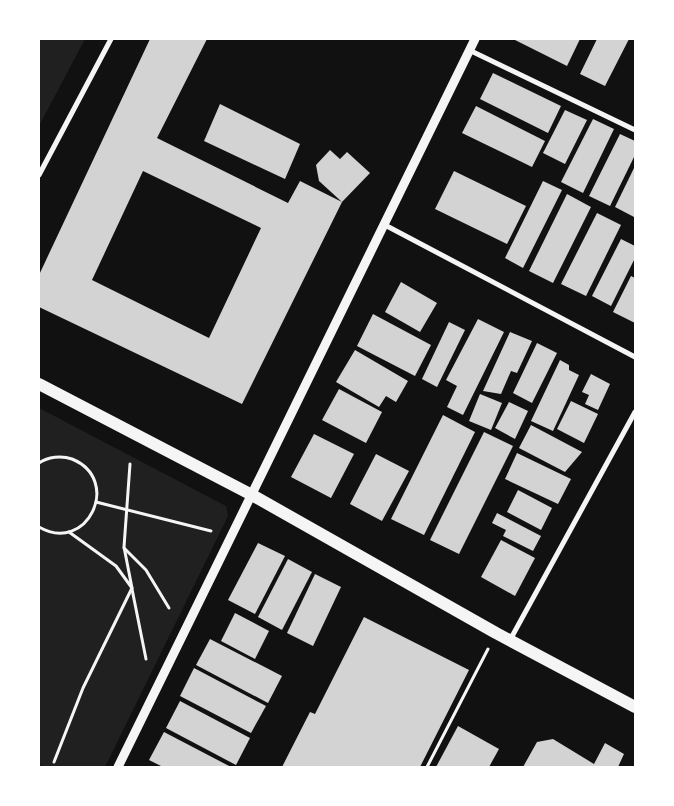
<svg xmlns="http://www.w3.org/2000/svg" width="674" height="806" font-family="'Golos Text',sans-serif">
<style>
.green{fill:#202020}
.building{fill:#d3d3d3;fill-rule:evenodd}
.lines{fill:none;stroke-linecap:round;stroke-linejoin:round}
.path{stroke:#f5f5f5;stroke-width:3}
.minor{stroke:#f5f5f5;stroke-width:5}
.tertiary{stroke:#f5f5f5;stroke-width:9}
.primary{stroke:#f5f5f5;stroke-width:12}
</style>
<rect width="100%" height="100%" fill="#111"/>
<g class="green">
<path d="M39,39h46l-46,87z"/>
<path d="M39,408l187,98 2,10 -123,251h-60l-6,-3z"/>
</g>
<g class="building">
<path d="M150,39h57l-50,99 131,65 12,-22 42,21 -23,-21 -3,-16 14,-15 10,9 7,-7 23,21 -28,29 -100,202 -203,-97v-32zM143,171l118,57 -52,110 -117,-58z"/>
<path d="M513,39h67l-13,27z"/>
<path d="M597,39h32l-24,47 -25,-12z"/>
<path d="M493,73l68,33 -13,27 -68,-34z"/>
<path d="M220,104l80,40 -15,35 -81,-38z"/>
<path d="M476,106l69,35 -13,26 -70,-34z"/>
<path d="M565,110l22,10 -22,44 -22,-11z"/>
<path d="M593,119l21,10 -31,64 -22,-11z"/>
<path d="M620,134l15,7v14l-25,51 -21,-10z"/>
<path d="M635,166v49l-1,2 -19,-10z"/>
<path d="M454,171l72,35 -19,38 -72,-35z"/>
<path d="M543,181l19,9 -39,78 -18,-10z"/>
<path d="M567,194l24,13 -38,76 -24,-12z"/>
<path d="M597,213l24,12 -35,71 -25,-12z"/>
<path d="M621,239l14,7v12l-24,48 -19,-10z"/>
<path d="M631,276l4,2v45l-22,-11z"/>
<path d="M401,282l36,21 -17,29 -35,-20z"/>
<path d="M373,314l58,31 -16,31 -58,-30z"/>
<path d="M478,319l26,13 -41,83 -16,-8 10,-21 -11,-6z"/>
<path d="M449,322l16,8 -28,57 -15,-8z"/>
<path d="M510,332l22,9 -15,32 -6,-2 -10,23 -18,-3z"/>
<path d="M537,343l20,10 -25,50 -19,-10z"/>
<path d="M355,350l53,31 -12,21 -10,-6 -7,11 -43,-25z"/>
<path d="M560,360l9,5v5l10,5 -26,56 -22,-10z"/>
<path d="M591,374l19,10 -12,26 -13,-6 4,-9 -7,-3z"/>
<path d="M339,389l43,23 -16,31 -44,-23z"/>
<path d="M480,394l22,9 -11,27 -22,-9z"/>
<path d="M571,401l27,13 -14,29 -27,-14z"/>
<path d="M509,402l19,9 -13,28 -20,-11z"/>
<path d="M443,415l32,17 -51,103 -33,-16z"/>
<path d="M531,425l51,27 -17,20 -46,-24z"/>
<path d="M484,432l29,14 -54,108 -29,-14z"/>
<path d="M314,434l40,20 -23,44 -40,-21z"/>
<path d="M517,453l54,26 -13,25 -53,-25z"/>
<path d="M376,454l33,17 -27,50 -32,-17z"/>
<path d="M518,490l34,18 -11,22 -34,-18z"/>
<path d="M497,513l44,23 -8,15 -30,-15 3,-6 -14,-7z"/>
<path d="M501,540l34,18 -20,38 -34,-19z"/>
<path d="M258,543l27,13 -30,58 -27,-14z"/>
<path d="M288,559l24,13 -30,58 -24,-13z"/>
<path d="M315,574l26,13 -28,59 -26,-13z"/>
<path d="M235,613l34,18 -14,28 -34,-18z"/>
<path d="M364,617l105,53 -49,97h-138l28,-55 5,2z"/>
<path d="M210,639l72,37 -14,27 -72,-38z"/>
<path d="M194,668l72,38 -15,27 -71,-37z"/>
<path d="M180,701l70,37 -14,27 -70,-37z"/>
<path d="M458,726l41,23 -10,18h-53z"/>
<path d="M164,732l67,35h-68l-14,-7z"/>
<path d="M553,739l41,25 11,-21 19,11 -6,13h-95l14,-25z"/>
</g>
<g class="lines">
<g class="path">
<path d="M39,463c9,-6 22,-8 33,-4 51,21 15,96 -33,68"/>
<path d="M96,502l115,29"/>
<path d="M69,532l47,34 16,22 -8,-41 6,-83"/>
<path d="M124,548l22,22 23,38"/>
<path d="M132,589l14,70"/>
<path d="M54,762l29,-74 49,-100"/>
<path d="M427,767l61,-118"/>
</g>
<g class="minor">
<path d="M469,50l166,80"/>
<path d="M39,175l72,-136"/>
<path d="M383,224l252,133"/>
<path d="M510,640l125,-228"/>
</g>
<path class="tertiary" d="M118,767l357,-728"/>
<path class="primary" d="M39,384l213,111 244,138 139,74"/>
</g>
<rect width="674" height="806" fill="none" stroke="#ffffff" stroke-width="80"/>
</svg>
